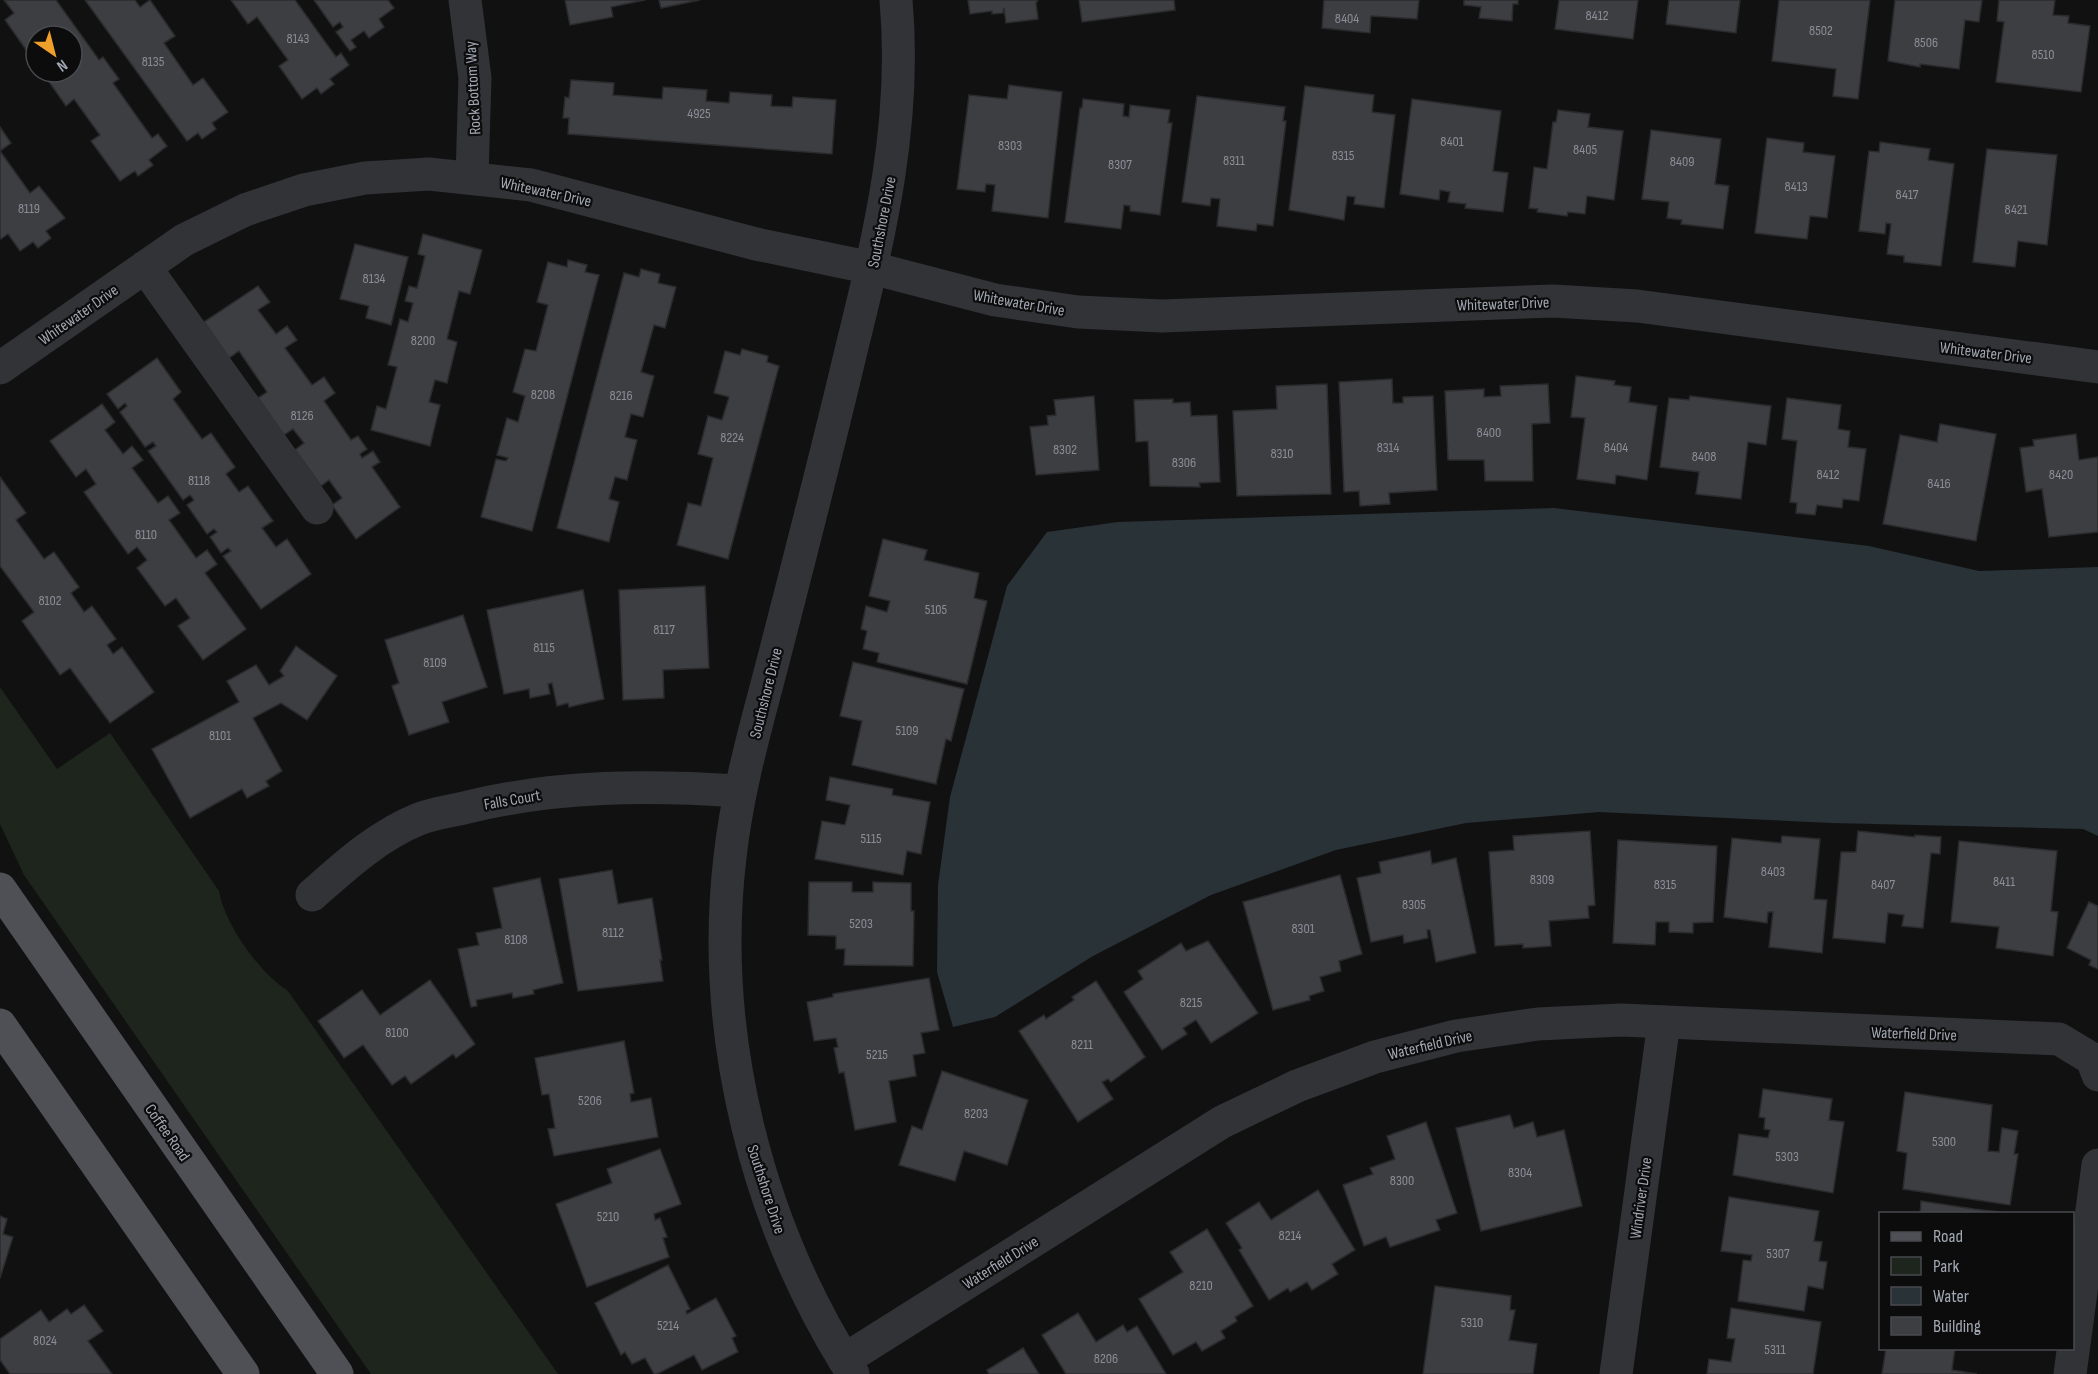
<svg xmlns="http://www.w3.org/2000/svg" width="2098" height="1374" font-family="'Sofia Sans Condensed',sans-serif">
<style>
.green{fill:#1d251d}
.water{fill:#293237}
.building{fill:#3d3e42;stroke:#2b2b2e;stroke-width:1.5}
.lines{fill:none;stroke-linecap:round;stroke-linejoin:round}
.minor{stroke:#323337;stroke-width:33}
.major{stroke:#4e5056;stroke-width:33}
.labels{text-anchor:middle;stroke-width:4.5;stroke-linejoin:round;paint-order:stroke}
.number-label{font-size:14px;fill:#898e97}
.street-label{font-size:16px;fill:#a2a8b3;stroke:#0c0c0d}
</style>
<rect width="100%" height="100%" fill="#111112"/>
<path class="green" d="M0,687l57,82 53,-36 109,158c6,34 40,81 69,100l270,383h-187l-347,-499 -24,-51z"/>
<path class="water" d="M1554,508l315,38 110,25 119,-4v269l-15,-7 -251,-6 -233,-11 -133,11 -130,27 -125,45 -118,61 -98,61 -42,10 -16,-55 1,-87 12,-88 57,-211 40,-54 71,-10z"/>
<g class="building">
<path d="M4,0h52l43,60 4,-3 16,22 -6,4 39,55 6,-4 9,12 -18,14 4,5 -15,11 -3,-5 -15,10 -29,-40 9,-6 -26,-36 -8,7 -24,-34h30v-36h-36v14l-7,4 -24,-34 9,-7z"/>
<path d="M85,0h50l5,7 10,-7 25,36 -11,7 29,42 10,-7 25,34 -16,11 4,6 -14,10 -4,-6 -11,8z"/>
<path d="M231,0h64l41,57 5,-4 8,12 -19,14 4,5 -13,10 -4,-6 -15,11 -23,-33 9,-6 -31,-43 -9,7z"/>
<path d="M314,0h74l6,8 -15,11 5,8 -15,11 -5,-7 -13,9 5,7 -6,4 -14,-19 7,-5 -3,-5 -7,5z"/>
<path d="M565,0h80l-34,7 2,10 -43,8z"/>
<path d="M659,0h41l-39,8z"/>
<path d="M968,0h70l-2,3 2,16 -32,4 -2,-15 -1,5 -11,1v-3l-22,3z"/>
<path d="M1079,0h95l1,10 -93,12z"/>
<path d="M1324,0h95l-2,19 -46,-3 -1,17 -48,-5z"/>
<path d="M1464,0h54v4h-5l-1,17 -33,-3 2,-11 -17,-2z"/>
<path d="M1559,0h79l-5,39 -78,-10z"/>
<path d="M1669,0h71l-4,33 -70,-9z"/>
<path d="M1779,0h91l-12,99 -25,-3 3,-27 -64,-8z"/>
<path d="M1895,0h87l-3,22 -14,-2 -6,49 -39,-5v3l-32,-6z"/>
<path d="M1999,0h56l-2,15 16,1 -1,7 22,3 -9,66 -85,-10 8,-60 -7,-1z"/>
<path d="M571,80l43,3 -1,12 49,4 1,-12 44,3 -1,11 23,2 1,-11 42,3 -1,11 21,1 1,-10 43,3 -4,54 -264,-20 1,-16h-6l2,-21 4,1z"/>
<path d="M1009,85l53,7 -14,126 -56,-7 3,-26 -9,-1 -1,8 -28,-3 12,-94 38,4z"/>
<path d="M1305,86l69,9 -2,17 23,3 -11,93 -30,-4 1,-7 -8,-1 -3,24 -55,-10z"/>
<path d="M1197,96l88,11 -2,14h3l-13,105 -16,-2 -1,7 -39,-5 3,-27 -9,-1 -1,8 -28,-4z"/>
<path d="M1083,99l41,5 -1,12 6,1 1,-12 40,5 -2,13h4l-12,92 -30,-4v-5l-6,-1 -3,24 -56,-7 15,-114h2z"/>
<path d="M1412,99l89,12 -8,60 15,2 -5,39 -38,-4 1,-4 -18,-2 2,-10 -10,-2 -1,10 -39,-6z"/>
<path d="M1558,110l32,4 -2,13 35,4 -9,69 -27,-4 -2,18 -17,-2 -1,4 -30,-4 1,-3 -9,-1 5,-41 13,2 6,-47h3z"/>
<path d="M0,127l11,16 -11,8z"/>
<path d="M1651,130l70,9 -6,45 14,2 -6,43 -42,-5 1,-4 -15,-2 2,-16 -27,-3z"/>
<path d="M1767,138l37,5 -1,9 32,4 -8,62 -17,-2 -3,23 -52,-6z"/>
<path d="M1880,142l50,7 -2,11 26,4 -13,102 -37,-4v-6l-17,-2 4,-30 -5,-1 -1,11 -26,-3 10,-80 10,1z"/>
<path d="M1987,149l70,6 -10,90 -29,-4 -3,26 -42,-5z"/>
<path d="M0,151l30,42 9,-7 26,32 -19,13 5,7 -13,10 -5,-6 -13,9 -12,-17 -7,5 -1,-2z"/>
<path d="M423,234l59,16 -12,44 -11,-3 -12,48 10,3 -10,41 -12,-3 -6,22 11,3 -10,41 -59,-16 6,-24 9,3 11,-42 -9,-2 12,-46 8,3 5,-19 -8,-2 4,-15 8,2 8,-32 -7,-2z"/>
<path d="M355,244l53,13 -17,68 -25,-7 3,-12 -29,-7z"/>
<path d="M568,260l19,5 -2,7 14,3 -67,256 -51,-14 15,-58 10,2 2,-3 -11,-3 10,-37 11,4 7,-26 -12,-4 12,-43 11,2 12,-46 -11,-3 11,-40 19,5z"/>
<path d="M641,269l19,5 -2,9 18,4 -11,41 -11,-3 -13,47 13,4 -11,41 -12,-3 -6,23 12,3 -10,40 -12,-3 -6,22 10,3 -10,40 -52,-14 67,-255 15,4z"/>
<path d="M258,286l12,16 -12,8 18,24 11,-8 10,14 -12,8 27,37 12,-8 11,16 -11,8 27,39 7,-4 9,13 -7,5 2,4 11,-7 7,11 -8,5 28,40 -44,32 -24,-34 10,-7 -13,-18 -8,6 -26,-36 9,-7 -11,-14 -9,6 -26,-37 9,-6 -28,-41 -10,7 -25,-36z"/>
<path d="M742,349l26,7 -1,6 12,4 -51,193 -51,-14 11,-42 13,3 12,-48 -15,-4 10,-38 14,4 7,-23 -15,-4 11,-42 15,4z"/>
<path d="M157,358l24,34 -8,7 29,40 9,-6 24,34 -9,7 13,18 9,-6 25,35 -11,7 14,19 11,-8 24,35 -50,35 -38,-53 8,-5 -3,-3 -7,5 -11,-16 7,-5 -3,-3 -7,5 -20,-29 7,-5 -4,-5 -7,5 -35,-49 8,-5 -3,-4 -8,5 -25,-35 7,-6 -2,-3 -7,6 -11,-15z"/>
<path d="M1576,376l39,5 -1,4 17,2 -2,15 28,4 -10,74 -31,-5 -1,9 -38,-5 8,-61 -14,-1z"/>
<path d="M1392,379l1,24h10v-6l30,-1 4,94 -48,3 1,11 -30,2 -1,-15 -15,1 -5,-110z"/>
<path d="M1327,384l4,110 -94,2 -4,-85 44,-2 -1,-23z"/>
<path d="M1548,384l2,39 -18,1 1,57h-48l-1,-21h-36l-3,-69 39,-2v8l17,-1 -1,-10z"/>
<path d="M1094,396l5,74 -63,5 -6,-48 18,-2 -1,-9 9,-1 -2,-15z"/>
<path d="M1690,396l81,10 -5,39 -18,-3 -7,57 -45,-5 3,-22 -39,-5 9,-69 20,2z"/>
<path d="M1787,398l54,7 -3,24 12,2 -2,16 18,2 -7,52 -16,-2 -1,9 -25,-3 -2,10 -19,-2 1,-10 -7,-1 7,-61 -15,-2z"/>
<path d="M1173,399v4l17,-1 1,14 26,-1 3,67 -21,1 1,4 -50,-1 -2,-45 -12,1 -2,-42z"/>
<path d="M102,404l13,18 -10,8 18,24 9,-8 11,14 -11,8 26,35 10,-7 12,17 -11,7 27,38 11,-8 10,14 -12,9 41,56 -43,31 -25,-34 12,-8 -14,-20 -11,8 -28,-38 10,-8 -10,-13 -9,7 -44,-62 12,-8 -10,-15 -10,8 -26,-36z"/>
<path d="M1940,424l56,10 -20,107 -93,-17 17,-89 37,7z"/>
<path d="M2076,434l3,26 19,-3v75l-49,5 -7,-48 -16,3 -6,-44 14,-2 -1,-6z"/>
<path d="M0,477l26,36 -10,7 28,39 10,-7 25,35 -8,6 13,19 8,-6 24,33 -9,6 6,9 9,-7 32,45 -44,31 -40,-55 -10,7 -38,-54 12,-9 -34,-46z"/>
<path d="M883,539l44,11 -3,10 55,13 -5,25 13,3 -20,83 -90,-22 2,-9 -16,-4 4,-18 -6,-2 5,-23 21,6 3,-11 -21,-5z"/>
<path d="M705,586l4,82 -46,2 1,28 -41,2 -4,-110z"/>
<path d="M583,590l21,109 -35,8 -1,-4 -11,3 -5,-23 -4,1 2,10 -20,4 -1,-9 -25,5 -17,-84z"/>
<path d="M463,615l24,72 -45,15 7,20 -40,13 -17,-49 7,-3 -14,-43z"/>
<path d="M296,646l41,30 -30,44 -26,-17 -28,15 29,53 -16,10 3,5 -22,12 -5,-9 -52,29 -38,-69 87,-47 -12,-21 29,-16 13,20 15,-9 -4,-5z"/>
<path d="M853,662l111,27 -13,52 -5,-2 -10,45 -84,-19 10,-44 -22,-5z"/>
<path d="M830,777l63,12 -1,6 38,7 -9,52 -14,-3 -4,24 -88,-16 7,-38 23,4 5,-20 -24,-5z"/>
<path d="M1590,831l5,74 -7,1 1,12 -40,3 2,25 -28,2v-4l-28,2 -6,-94 25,-2 -1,-14z"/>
<path d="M1858,831l57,6v-2l26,2 -1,17 -9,-1 -8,75 -21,-2 2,-11 -16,-2 -3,30 -52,-5 8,-86h15z"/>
<path d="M1782,836l38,3 -6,60 13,1 -5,53 -53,-6 4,-35h-5l-1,11 -43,-6 8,-79 49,5z"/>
<path d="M1618,840l99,6 -4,76 -20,1v10l-24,-1v-10h-13l-1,23 -42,-2z"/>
<path d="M1959,841l98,10 -6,60 7,1 -5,44 -57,-8 3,-21 -48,-5z"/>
<path d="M1430,851l2,13 24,-6 20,95 -40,9 -6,-32h-3l1,8 -24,5 -1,-8 -32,7 -14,-64 24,-5 -2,-11z"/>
<path d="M612,870l6,34 34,-6 10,62h-2l3,21 -85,10 -19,-112z"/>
<path d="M1340,875l22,79 -23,7 2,10 -21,6 4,14 -15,5 1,4 -37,10 -30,-108z"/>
<path d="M540,878l23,105 -30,7 1,4 -21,4 -1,-5 -36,7 1,6 -6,1 -13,-58 21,-4 -3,-12 26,-5 -9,-40z"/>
<path d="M809,882h43v10h21v-10l38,1v28h3l-1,55 -69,-1 1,-16h-9v-13l-28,-1z"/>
<path d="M2089,902l9,4v63l-9,-4 2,-5 -24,-12z"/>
<path d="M1208,941l50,72 -47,30 -15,-23 -13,8 4,6 -25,16 -38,-58 19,-13 -5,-8 43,-28 5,8z"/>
<path d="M929,978l10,52 -18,3 4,20 -12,2 3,21 -27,5 7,41 -41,8 -11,-58 -5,1 -5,-25 4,-1 -2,-9 -22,3 -7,-39 26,-5v-3z"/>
<path d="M430,980l45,64 -19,14 -3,-4 -42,30 -6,-8 -13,9 -29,-40 -19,13 -26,-37 44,-31 18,25z"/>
<path d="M1096,981l49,76 -34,25 -3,-3 -6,3 11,17 -35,23 -59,-91 25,-16 2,4 28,-19 -2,-3z"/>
<path d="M624,1041l10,52 -4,1 1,8 20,-4 7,39 -104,19 -6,-27 7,-1 -6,-34 -7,1 -7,-37z"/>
<path d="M942,1071l86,29 -21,65 -43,-14 -9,30 -56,-16 13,-39 10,4z"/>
<path d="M1763,1089l69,10 -3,21 15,2 -11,71 -100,-18 6,-41 29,4 2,-8 -6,-1 1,-11 -6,-1z"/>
<path d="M1905,1092l87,13 -4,46 11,1 3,-24 16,3 -4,23h4l-8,51 -107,-16 4,-36 -10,-2z"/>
<path d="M1510,1115l4,13 19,-6 4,15 27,-7 18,76 -101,25 -25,-103z"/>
<path d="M1426,1122l31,91 -21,7 4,10 -50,17 -4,-10 -22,9 -21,-61 30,-11 -3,-6 25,-9 -8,-23z"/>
<path d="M660,1149l21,55 -27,10 1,6 5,-2 7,19 -4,1 6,19 -82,30 -31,-83 56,-21 -5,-14z"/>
<path d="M1318,1190l37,60 -23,14 6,10 -26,16 -5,-8 -17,10 -2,-4 -19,12 -30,-50 3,-2 -16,-25 33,-21 12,18z"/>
<path d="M1729,1197l90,14 -5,30 8,1 -3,19 8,1 -4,27 -15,-3 -4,25 -66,-10 5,-41 8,1 1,-6 -31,-4z"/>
<path d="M1921,1201l53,8 34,4 -88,1z"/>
<path d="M0,1216l7,3 -4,15 10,3 -13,41z"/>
<path d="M1207,1229l46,77 -18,11 2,4 -16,10 4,7 -23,13 -6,-9 -23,13 -34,-56 44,-27 -13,-20z"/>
<path d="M668,1265l22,44 -4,2 1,3 29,-16 20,38 -4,2 6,14 -36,18 -8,-15 -37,19h-3l-9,-16 -13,6 -7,-12 -4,3 -26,-52z"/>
<path d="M1435,1286l76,10 -1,14h5l-6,30 28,4 -4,30h-110z"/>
<path d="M84,1305l19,26 -15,10 24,33h-102l-10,-14v-21l41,-29 8,12 18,-13 4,5z"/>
<path d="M1731,1308l90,14 -8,52h-106l2,-15 22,3 4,-23 -8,-1z"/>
<path d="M1078,1313l18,29 27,-17 4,7 10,-6 29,48h-100l-24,-39z"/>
<path d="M1023,1348l16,26h-50l-2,-4z"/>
<path d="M1886,1348h69l-3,22 25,4h-95z"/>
</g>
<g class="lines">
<g class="minor">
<path d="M465,0l10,78 -3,99"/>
<path d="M145,267l172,241"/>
<path d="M0,368l184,-128 61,-30 59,-20 61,-12 64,-4 102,11 225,59 116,24 123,32 83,12 84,4 391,-15 84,5 461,61"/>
<path d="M312,895c33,-29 65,-59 107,-76 15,-6 33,-8 49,-12 90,-22 180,-22 272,-16"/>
<path d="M844,1360l378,-238 75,-36 78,-29 81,-21 82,-12 83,-4 438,19 33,20 6,16"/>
<path d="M853,1374c-96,-150 -144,-339 -123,-517 8,-73 30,-144 48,-215 25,-97 50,-194 73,-291 29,-117 56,-229 45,-351"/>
<path d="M1616,1374l48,-352"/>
<path d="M2070,1374l28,-209"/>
</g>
<g class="major">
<path d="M0,889l337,485"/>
<path d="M0,1025l243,349"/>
</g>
</g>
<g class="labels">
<g class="number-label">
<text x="1597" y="20">8412</text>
<text x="1347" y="23">8404</text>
<text x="1821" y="35">8502</text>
<text x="298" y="43">8143</text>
<text x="1926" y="47">8506</text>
<text x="2043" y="59">8510</text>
<text x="153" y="66">8135</text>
<text x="699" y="118">4925</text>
<text x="1452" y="146">8401</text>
<text x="1010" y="150">8303</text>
<text x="1585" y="154">8405</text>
<text x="1343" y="160">8315</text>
<text x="1234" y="165">8311</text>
<text x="1682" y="166">8409</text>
<text x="1120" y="169">8307</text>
<text x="1796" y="191">8413</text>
<text x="1907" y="199">8417</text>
<text x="29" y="213">8119</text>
<text x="2016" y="214">8421</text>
<text x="374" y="283">8134</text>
<text x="423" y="345">8200</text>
<text x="543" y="399">8208</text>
<text x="621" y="400">8216</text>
<text x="302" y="420">8126</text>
<text x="1489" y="437">8400</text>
<text x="732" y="442">8224</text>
<text x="1388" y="452">8314</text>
<text x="1616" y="452">8404</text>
<text x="1065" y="454">8302</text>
<text x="1282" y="458">8310</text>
<text x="1704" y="461">8408</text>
<text x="1184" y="467">8306</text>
<text x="1828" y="479">8412</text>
<text x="2061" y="479">8420</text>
<text x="199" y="485">8118</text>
<text x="1939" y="488">8416</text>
<text x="146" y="539">8110</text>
<text x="50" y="605">8102</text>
<text x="936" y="614">5105</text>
<text x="664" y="634">8117</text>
<text x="544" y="652">8115</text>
<text x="435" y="667">8109</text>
<text x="907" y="735">5109</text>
<text x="220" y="740">8101</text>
<text x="871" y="843">5115</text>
<text x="1773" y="876">8403</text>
<text x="1542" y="884">8309</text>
<text x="2004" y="886">8411</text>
<text x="1665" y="889">8315</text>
<text x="1883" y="889">8407</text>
<text x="1414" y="909">8305</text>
<text x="861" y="928">5203</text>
<text x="1303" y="933">8301</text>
<text x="613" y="937">8112</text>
<text x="516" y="944">8108</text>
<text x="1191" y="1007">8215</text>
<text x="397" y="1037">8100</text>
<text x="1082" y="1049">8211</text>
<text x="877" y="1059">5215</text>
<text x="590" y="1105">5206</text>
<text x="976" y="1118">8203</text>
<text x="1944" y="1146">5300</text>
<text x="1787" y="1161">5303</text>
<text x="1520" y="1177">8304</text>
<text x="1402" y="1185">8300</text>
<text x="608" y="1221">5210</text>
<text x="1290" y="1240">8214</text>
<text x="1778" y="1258">5307</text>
<text x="1201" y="1290">8210</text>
<text x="1472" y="1327">5310</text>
<text x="668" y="1330">5214</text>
<text x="45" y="1345">8024</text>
<text x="1775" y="1354">5311</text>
<text x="1106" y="1363">8206</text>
</g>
<g class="street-label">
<text transform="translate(472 88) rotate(-93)" y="6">Rock Bottom Way</text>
<text transform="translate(546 191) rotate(12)" y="6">Whitewater Drive</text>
<text transform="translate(881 222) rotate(-79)" y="6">Southshore Drive</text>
<text transform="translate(1019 302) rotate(10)" y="6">Whitewater Drive</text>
<text transform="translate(1503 303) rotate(-2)" y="6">Whitewater Drive</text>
<text transform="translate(78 314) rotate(-35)" y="6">Whitewater Drive</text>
<text transform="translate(1986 352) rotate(7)" y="6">Whitewater Drive</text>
<text transform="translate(765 693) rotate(-76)" y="6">Southshore Drive</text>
<text transform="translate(512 799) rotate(-10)" y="6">Falls Court</text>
<text transform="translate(1914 1033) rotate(2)" y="6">Waterfield Drive</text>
<text transform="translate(1430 1044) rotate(-13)" y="6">Waterfield Drive</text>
<text transform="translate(168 1132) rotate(55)" y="6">Coffee Road</text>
<text transform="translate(767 1189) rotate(72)" y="6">Southshore Drive</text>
<text transform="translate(1640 1198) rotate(-82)" y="6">Windriver Drive</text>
<text transform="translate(1000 1262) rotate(-32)" y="6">Waterfield Drive</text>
</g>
</g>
<rect x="1879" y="1212" width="195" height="138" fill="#0c0c0d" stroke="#484a4f" stroke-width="1.5"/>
<rect x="1891" y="1232" width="30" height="9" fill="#4e5056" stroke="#484a4f" stroke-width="1.5"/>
<text x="1933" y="1242" font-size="18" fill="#a2a8b3">Road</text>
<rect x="1891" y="1257" width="30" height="18" fill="#1d251d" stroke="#484a4f" stroke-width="1.5"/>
<text x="1933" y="1272" font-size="18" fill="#a2a8b3">Park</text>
<rect x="1891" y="1287" width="30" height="18" fill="#293237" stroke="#484a4f" stroke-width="1.5"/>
<text x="1933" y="1302" font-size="18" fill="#a2a8b3">Water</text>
<rect x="1891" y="1317" width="30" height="18" fill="#3d3e42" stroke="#484a4f" stroke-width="1.5"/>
<text x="1933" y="1332" font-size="18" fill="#a2a8b3">Building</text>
<g transform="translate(54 54) rotate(145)"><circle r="28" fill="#0c0c0d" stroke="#484a4f" stroke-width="1.5"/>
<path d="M0-4.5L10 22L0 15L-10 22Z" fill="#f09f2b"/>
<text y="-9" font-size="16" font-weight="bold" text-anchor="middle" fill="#a2a8b3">N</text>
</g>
</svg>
